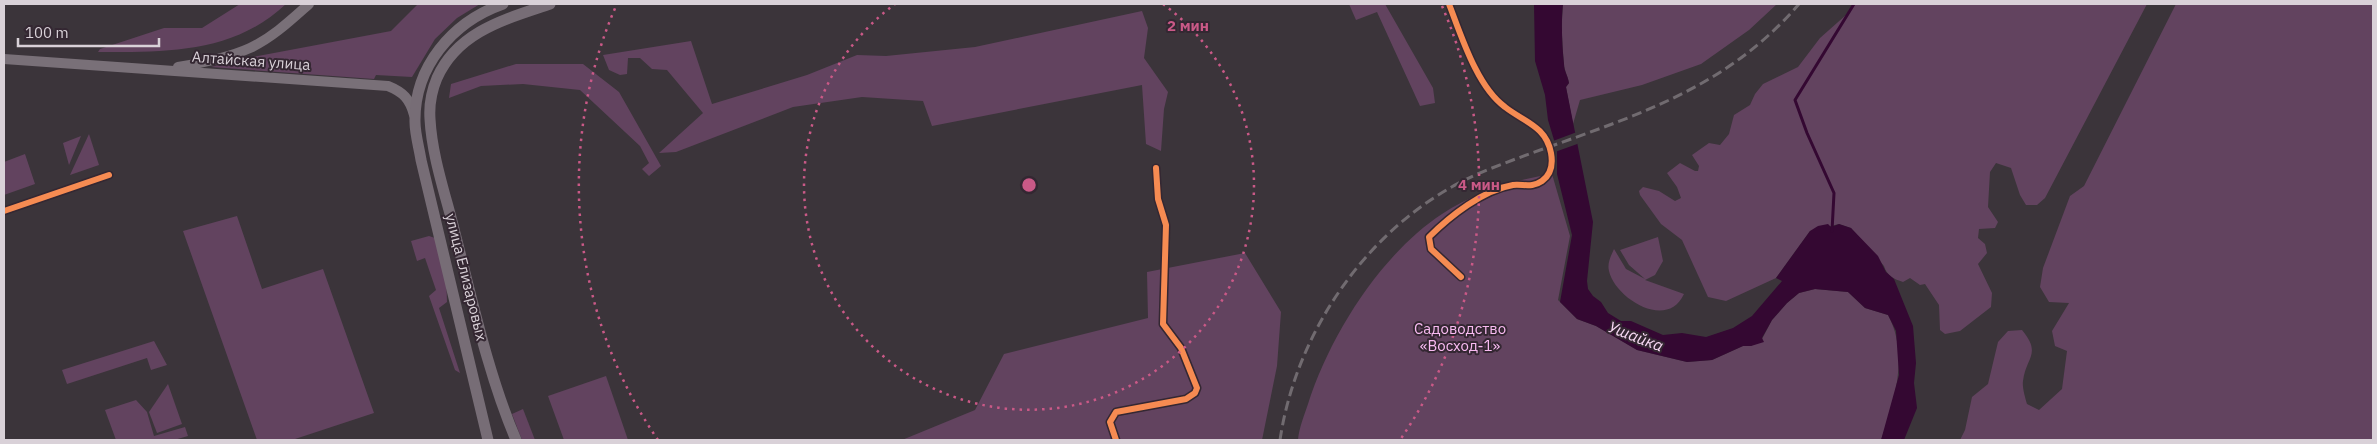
<svg xmlns="http://www.w3.org/2000/svg" width="2377" height="444" font-family="'IBM Plex Sans',sans-serif">
<style>
.green{fill:#62435f}
.water{fill:#340832}
.pier{fill:#3b343a}
.lines{fill:none;stroke-linecap:round;stroke-linejoin:round}
.stream{stroke:#340832;stroke-width:3}
.street{stroke:#6d656c;stroke-width:7}
.secondary{stroke:#797078;stroke-width:10}
.primary{stroke:#776d76;stroke-width:11}
.rail{stroke:#716b70;stroke-width:3;stroke-dasharray:10 5;stroke-linecap:butt}
.cycleway-casing{stroke:#342732;stroke-width:9}
.cycleway{stroke:#f68b52;stroke-width:6}
.ring{fill:none;stroke:#ca5987;stroke-width:2.5;stroke-dasharray:2.5 5}
.labels{text-anchor:middle;stroke-width:4;stroke-linejoin:round;paint-order:stroke}
.street-label{font-size:15px;fill:#d9d1d8;stroke:#342732}
.park-label{font-size:15px;fill:#f9bbf2;stroke:#342732}
.water-label{font-size:16px;font-style:italic;fill:#f8d9f4;stroke:#342732}
.centre{fill:#ca5987;stroke:#342732;stroke-width:2.5}
.ring-label{font-size:15px;text-anchor:middle;font-weight:bold;fill:#ca5987;stroke:#342732;stroke-width:4;stroke-linejoin:round;paint-order:stroke}
</style>
<rect width="100%" height="100%" fill="#3b343a"/>
<g class="green">
<path d="M240,4h46c-53,50 -121,48 -188,48l2,-3 64,-21h38z"/>
<path d="M418,4h62l-23,14 -22,21 -23,38 -36,-2 -2,4 -163,-12 31,-8 149,-28z"/>
<path d="M1349,4h36l48,84 2,15 -15,3 -43,-94 -21,8z"/>
<path d="M1563,4h214l-28,26 -48,34 -59,21 -62,15 -7,24 -7,-37 3,-4c-1,-7 -5,-13 -5,-19 -2,-20 -3,-40 -1,-60z"/>
<path d="M1853,4h294l-102,194 -8,7h-11l-6,-10 -9,-27 -15,-5 -6,9 -2,35 10,15 -3,6 -16,1 -1,9 7,6 2,9 -9,11 14,29 -1,14 -31,24 -15,3 -5,-4 -1,-25 -14,-21 -5,1 -10,-7 -7,4c-9,-3 -16,-6 -19,-16l-33,-38 -12,-4 -29,7 -34,47 -50,23 -18,-4 -26,-57 -21,-16 -21,-29 -1,-4 4,-4 16,4 16,10 6,-3 -4,-11 -10,-14 13,-10 15,8h3l1,-5 -7,-11 17,-12 11,2 9,-11 5,-19 16,-10 5,-11 8,-10 35,-17 22,-29 26,-23z"/>
<path d="M2176,4h197v436h-413l5,-10 7,-33 16,-13 10,-42 10,-11 14,-1c20,24 4,27 1,51 -1,6 2,16 4,23l12,6 23,-21 5,-38 -12,-5 -3,-15 17,-28 -20,-1 -9,-15 3,-19 27,-72 14,-10z"/>
<path d="M1142,11l6,17 -4,30 24,34 -4,17 -3,42 -15,-7 -4,-59 -210,41 -9,-25 -61,-4 -69,10 -117,45 -17,1 44,-40 -36,-43 -15,-1 -12,-11h-12l-1,16 -7,1 -11,-5 -6,-15 88,-14 21,63 95,-29 50,-20 29,1 89,-9z"/>
<path d="M516,64h67l36,28 42,74 -12,10 -7,-7 7,-6 -9,-17 -60,-56 -57,-6 -42,2 -32,12 2,-14z"/>
<path d="M89,134l10,31 -29,10z"/>
<path d="M81,136l-12,29 -6,-22z"/>
<path d="M25,154l10,30 -31,11v-33z"/>
<path d="M1552,174l18,62 -12,64 19,19 19,7 41,24 50,12 25,-2 31,-14h8l11,-7 10,-19 15,-17 12,-10 16,-4 33,3 17,16 23,7c21,39 7,85 -7,125h-583c1,-12 6,-24 10,-36 22,-69 73,-150 134,-190 34,-22 72,-34 110,-40z"/>
<path d="M237,216l25,73 61,-20 51,144 -82,27h-35l-74,-209z"/>
<path d="M429,236l6,2 11,34 1,30 -8,6 21,65 -5,-3 -26,-74 7,-6 -11,-32 -8,3 -6,-20z"/>
<path d="M1658,237l5,24 -8,14 -10,5 39,14c-17,37 -69,4 -75,-23 -2,-8 2,-15 5,-22l12,20 19,10 -16,-14 -9,-15z"/>
<path d="M1245,253l36,59 -4,54 -15,74h-360l73,-30 29,-56 144,-36 -1,-46z"/>
<path d="M154,341l13,24 -16,5 -4,-12 -80,26 -5,-14z"/>
<path d="M606,376l22,64h-64l-16,-44z"/>
<path d="M168,384l14,40 -25,9 -8,-21z"/>
<path d="M136,400l11,12 7,24 31,-9 3,9 -14,4h-58l-11,-30z"/>
<path d="M523,409l12,31h-13l-10,-26z"/>
</g>
<path class="water" d="M1534,4h29c-2,18 -1,41 1,60 0,7 4,12 5,19l-3,4 27,135 -6,59 1,8 5,7 8,6 7,11 13,8h10l32,14 19,-2 24,4 27,-9 19,-12 30,-35 -6,-3 34,-47 8,-5 10,-2 3,3 8,-3 12,4 27,28 8,16 8,7 19,47 3,37 -2,20 3,25 -13,32h-23l18,-65 -3,-44 -8,-16 -23,-7 -17,-16 -33,-3 -16,4 -12,10 -15,17 -10,18 2,4 -13,4h-8l-31,14 -25,2 -50,-12 -41,-24 -19,-7 -17,-17 12,-67 -15,-61v-24l-9,-30 -3,-25 -10,-34z"/>
<path class="pier" d="M1577,132l3,11 -25,9 -2,-11z"/>
<g class="lines">
<path class="stream" d="M1832,231l2,-38 -27,-60 -12,-33 59,-96"/>
<g class="street">
<path d="M1449,4c12,31 28,83 56,103 19,15 41,19 46,46 2,11 1,21 -9,28 -10,7 -18,3 -29,4 -30,5 -63,31 -84,52l2,12 30,28"/>
<path d="M4,211l105,-36"/>
<path d="M1116,440l-6,-18 6,-10 70,-13 9,-6 2,-5 -16,-40 -18,-24 3,-99 -8,-26 -2,-31"/>
</g>
<g class="secondary">
<path d="M4,59l384,27c15,6 22,13 26,29"/>
<path d="M178,67c24,-4 50,-9 72,-19 22,-10 41,-28 59,-44"/>
</g>
<g class="primary">
<path d="M488,440l-67,-280c-2,-13 -6,-26 -6,-38 -1,-55 37,-100 88,-118"/>
<path d="M516,440c-28,-66 -43,-137 -61,-207 -9,-37 -23,-76 -25,-114 -1,-14 2,-29 7,-41 21,-47 69,-59 113,-74"/>
</g>
<path class="rail" d="M1280,440c17,-115 97,-226 207,-270 115,-46 227,-67 312,-166"/>
<g class="cycleway-casing">
<g id="cycleway">
<path d="M1449,4c12,31 28,83 56,103 19,15 41,19 46,46 2,11 1,21 -9,28 -10,7 -18,3 -29,4 -30,5 -63,31 -84,52l2,12 30,28"/>
<path d="M4,211l105,-36"/>
<path d="M1116,440l-6,-18 6,-10 70,-13 9,-6 2,-5 -16,-40 -18,-24 3,-99 -8,-26 -2,-31"/>
</g>
</g>
<use href="#cycleway" class="cycleway"/>
</g>
<g class="ring">
<path d="M1163 4A225 225 0 1 1 895 4"/>
<path d="M658 440A450 450 0 0 1 616 6M1442 6A450 450 0 0 1 1400 440"/>
</g>
<g class="labels">
<g class="street-label">
<text transform="translate(251 61) rotate(4)" y="5">Алтайская улица</text>
<text transform="translate(466 277) rotate(76)" y="5">улица Елизаровых</text>
</g>
<g class="park-label">
<text x="1460" y="334">Садоводство<tspan x="1460" dy="17">«Восход-1»</tspan></text>
</g>
<g class="water-label">
<text transform="translate(1636 336) rotate(21)" y="6">Ушайка</text>
</g>
</g>
<circle cx="1029" cy="185" r="8" class="centre"/>
<g class="ring-label">
<text x="1188" y="31">2 мин</text>
<text x="1479" y="190">4 мин</text>
</g>
<rect width="2377" height="444" fill="none" stroke="#d9d1d8" stroke-width="10"/>
<path d="M18 38v8h141v-8" fill="none" stroke="#d9d1d8" stroke-width="2.5"/>
<text x="25" y="38" font-size="15" fill="#d9d1d8" stroke="#342732" stroke-width="4" paint-order="stroke">100 m</text>
</svg>
